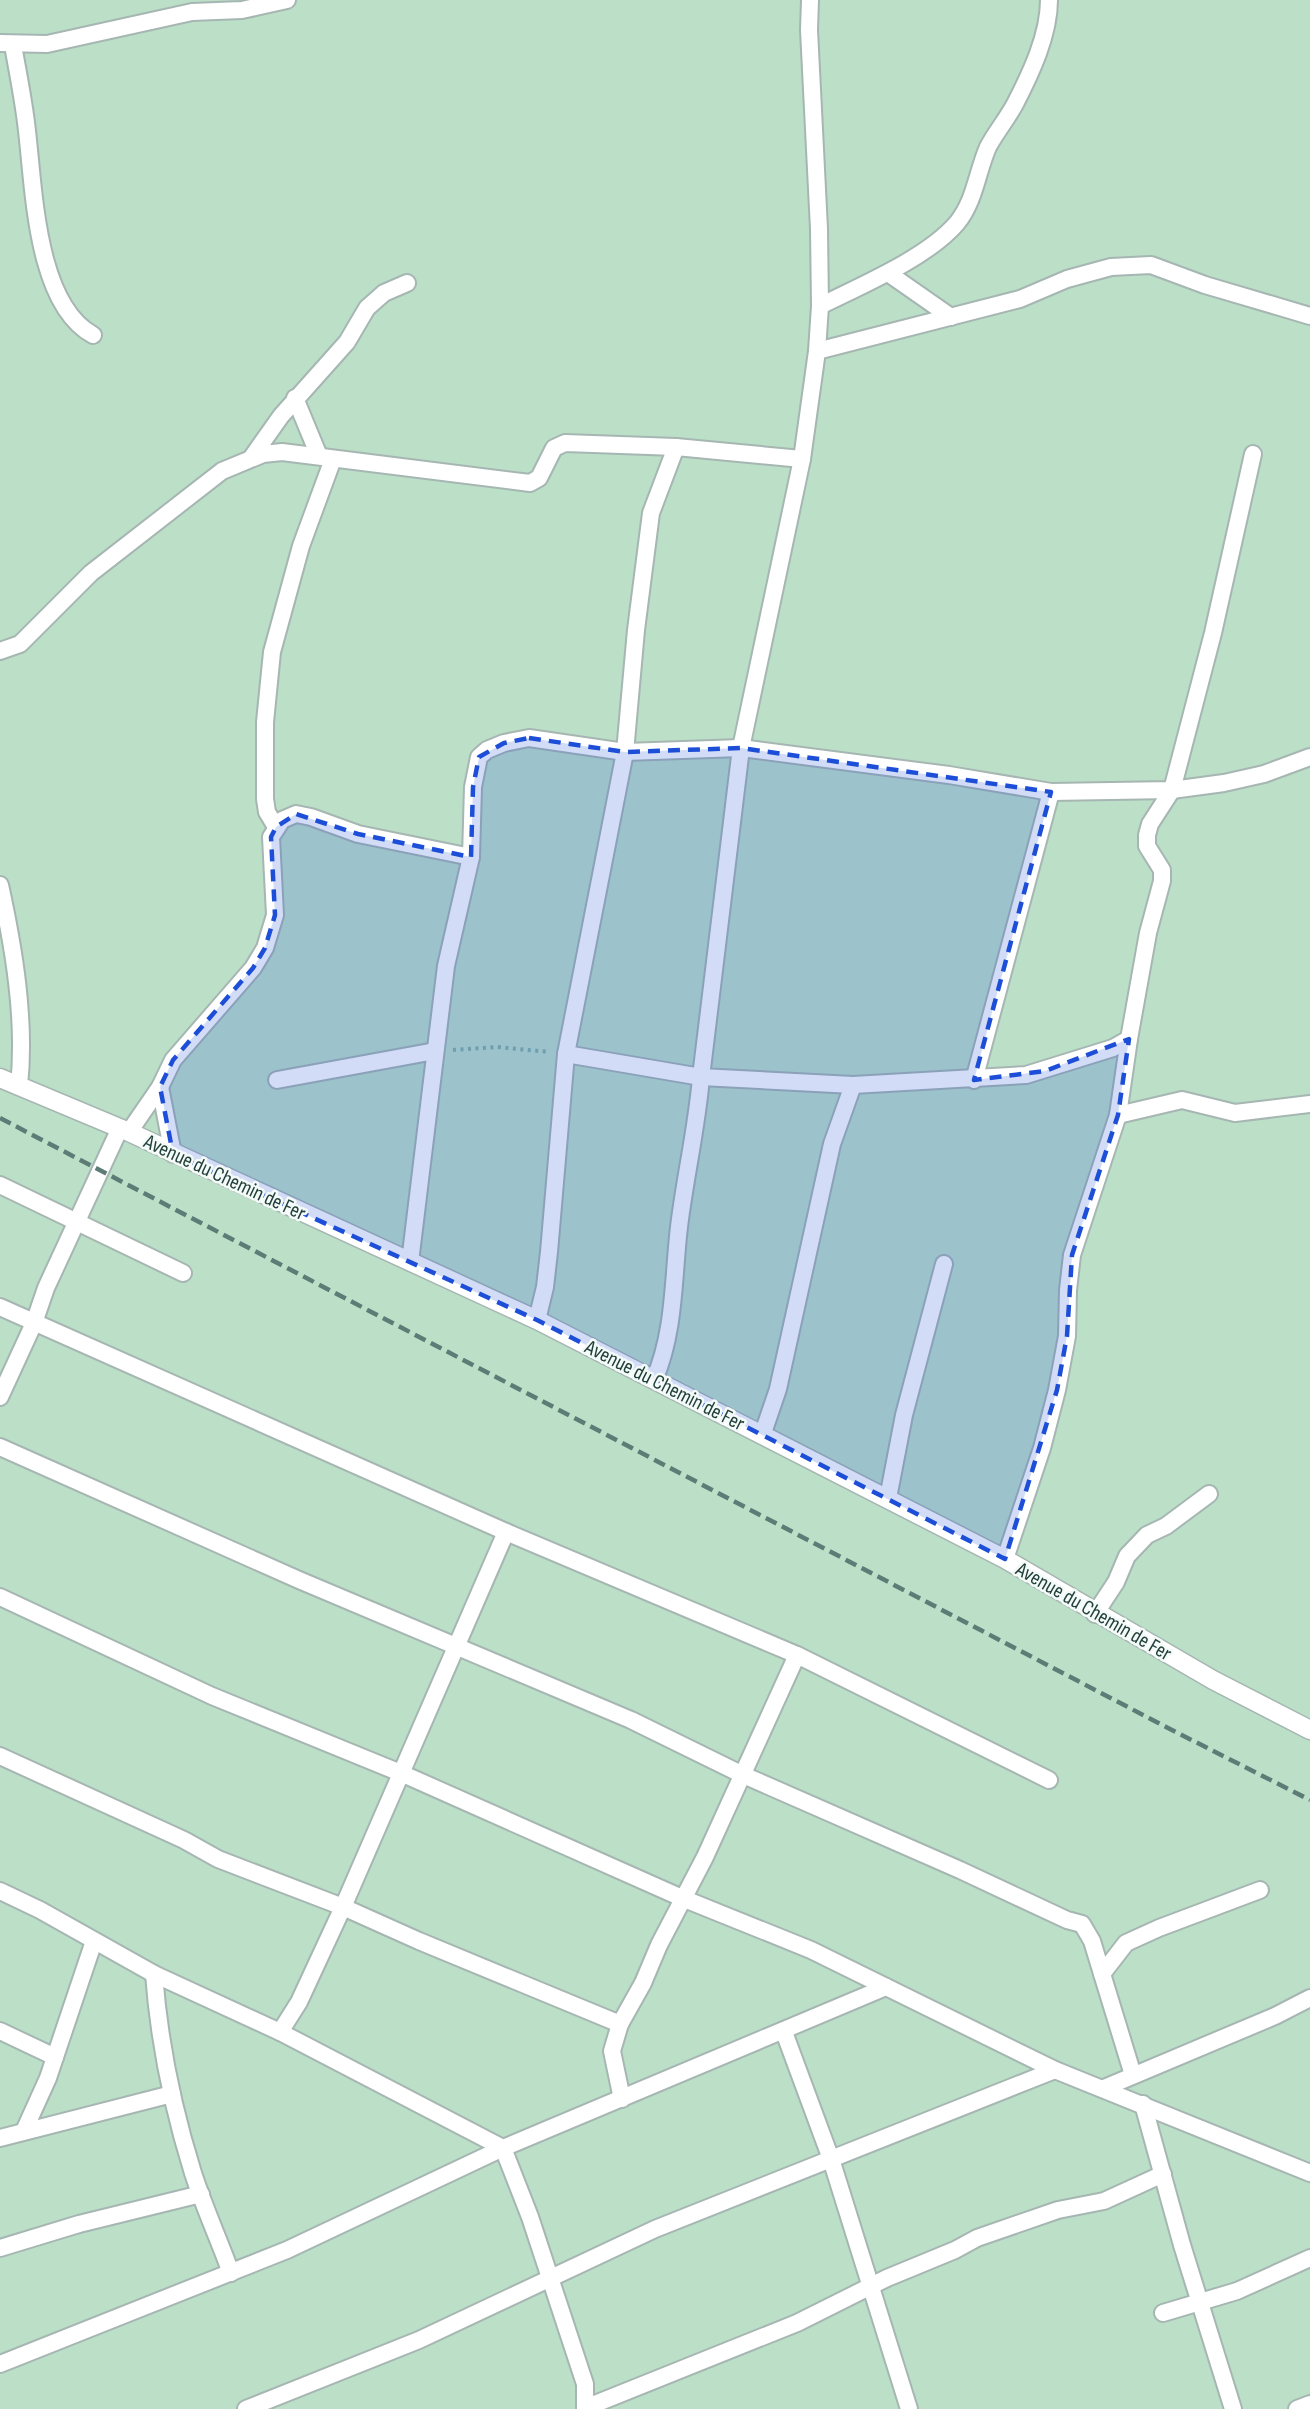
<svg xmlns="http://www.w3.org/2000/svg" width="1310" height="2409" font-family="'Sofia Sans Condensed',sans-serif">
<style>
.green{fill:#bcdfc8}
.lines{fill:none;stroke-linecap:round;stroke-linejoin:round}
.minor-casing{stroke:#a6b6b2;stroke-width:20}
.tertiary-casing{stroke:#a6b6b2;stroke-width:21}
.path{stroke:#83b2a7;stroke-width:4;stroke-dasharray:3 4.5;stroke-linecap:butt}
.minor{stroke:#fff;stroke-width:16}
.tertiary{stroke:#fff;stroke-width:18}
.rail{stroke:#5d7c76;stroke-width:4.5;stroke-dasharray:12 6;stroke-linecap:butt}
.marked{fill:#1d4ed8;fill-opacity:0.2;stroke:#1d4ed8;stroke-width:4.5;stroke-dasharray:12 8;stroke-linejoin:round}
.labels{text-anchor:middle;stroke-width:5;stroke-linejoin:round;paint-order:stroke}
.street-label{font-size:21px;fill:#22403a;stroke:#f4faf8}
</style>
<rect width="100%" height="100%" fill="#e4eeea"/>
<rect class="green" x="0" y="0" width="1310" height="2409"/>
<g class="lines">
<g class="minor-casing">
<g id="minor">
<path d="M810,0l-1,30 10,199 1,77 -3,45 -15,108 -61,289 -40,329 152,8"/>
<path d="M0,43l47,1 145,-32 50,-2 45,-10"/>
<path d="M13,45c5,29 11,57 14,86 7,58 9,173 66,204"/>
<path d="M888,273l63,44"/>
<path d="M820,306c42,-21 107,-48 137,-83 18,-22 20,-51 31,-76 8,-15 19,-28 27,-43 16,-31 34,-69 34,-104"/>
<path d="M817,351l203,-52 47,-20 44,-12 40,-2 54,20 105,31"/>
<path d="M295,398l24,58"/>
<path d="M252,457l29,-41 66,-74 20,-34 17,-15 23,-10"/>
<path d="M0,651l20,-7 71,-71 131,-102 41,-17 19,-2 248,31 9,-5 15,-30 11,-5 111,4 126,12"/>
<path d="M276,827l-9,-15 -2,-13v-77l7,-70 29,-106 32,-87"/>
<path d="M0,885c14,64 26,136 19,201"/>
<path d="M566,1054l135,23c-4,50 -16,100 -22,150 -6,51 -4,105 -25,153"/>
<path d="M277,1080l158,-29"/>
<path d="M974,1080l77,-288"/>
<path d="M160,1087l13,67"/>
<path d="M1118,1115l64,-15 53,13 75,-9"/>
<path d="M129,1132l31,-45 13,-27 80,-92 12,-20 10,-33 -4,-78 11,-17 14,-6 15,3 47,17 113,23"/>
<path d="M0,1185l183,88"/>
<path d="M410,1262l36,-296 25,-109 2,-70 6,-30 8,-7 17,-7 25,-5 96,14 116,-4 208,27 102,17 121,-2 52,-7 40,-9 46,-17"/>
<path d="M0,1307l506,225 291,123 252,125"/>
<path d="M537,1320l8,-33 4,-35 17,-198 59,-302 11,-122 15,-117 25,-66"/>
<path d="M0,1397l34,-74 12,-35 74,-160"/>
<path d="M763,1433l15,-44 54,-245 21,-59 173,-10 87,-27 16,-9 19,-106 14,-52v-11l-15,-24v-11l3,-11 22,-34 41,-157 40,-179"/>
<path d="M0,1447l299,133 332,140 110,54 219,96 107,50 15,4 10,17 41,134"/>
<path d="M888,1498l16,-83 40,-151"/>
<path d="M1005,1559l37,-111 15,-58 10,-54 1,-46 4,-35 46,-140 11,-76"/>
<path d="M0,1597l212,99 191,78 279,124 129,52 244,120 255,103"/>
<path d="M1095,1614l21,-32 11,-26 20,-21 19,-9 43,-32"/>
<path d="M0,1756l184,84 34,19 125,48 76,34 201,83 23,-41 16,-38 46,-88 92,-202"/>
<path d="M0,1891l40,19 114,64 126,58 223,116 27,69 55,167v24l212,-85 90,-45 68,-28 22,-12 81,-28 46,-9 59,-27"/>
<path d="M154,1974c5,68 19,135 39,199 11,34 26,67 38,100"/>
<path d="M1102,1974l24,-31 33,-15 101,-38"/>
<path d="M620,2024l-8,27 10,48"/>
<path d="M0,2031l55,26"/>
<path d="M280,2032l19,-30 44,-95 163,-375"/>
<path d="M784,2032l47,127 78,250"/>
<path d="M1104,2088l171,-72 35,-18"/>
<path d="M1143,2104l39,141 51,164"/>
<path d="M24,2131l24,-53 46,-137"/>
<path d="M0,2138l172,-44"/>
<path d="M0,2248l79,-24 122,-30"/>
<path d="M1163,2313l74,-22 73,-33"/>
<path d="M0,2364l287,-114 216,-102 383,-161"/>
<path d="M246,2409l173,-69 236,-111 400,-159"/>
<path d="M1297,2409l13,-5"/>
</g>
</g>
<g class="tertiary-casing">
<path id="tertiary" d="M0,1078l129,54 408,188 468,239 208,121 97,50"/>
</g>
<path class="path" d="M453,1050l44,-3 53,5"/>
<use href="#minor" class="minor"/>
<use href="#tertiary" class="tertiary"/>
<path class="rail" d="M0,1118l1168,610 142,72"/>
</g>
<path class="marked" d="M529,738l96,14 116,-4 310,44 -77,288 71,-9 84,-32 -11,76 -46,140 -5,81 -10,54 -52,169 -468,-239 -364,-166 -13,-67 13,-27 80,-92 12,-20 10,-33 -4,-78 5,-10 20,-13 62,20 113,23 2,-70 6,-30 25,-14z"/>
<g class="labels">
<g class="street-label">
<text transform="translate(225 1177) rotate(25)" y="7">Avenue du Chemin de Fer</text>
<text transform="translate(665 1385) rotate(27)" y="7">Avenue du Chemin de Fer</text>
<text transform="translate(1094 1611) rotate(30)" y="7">Avenue du Chemin de Fer</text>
</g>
</g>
</svg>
